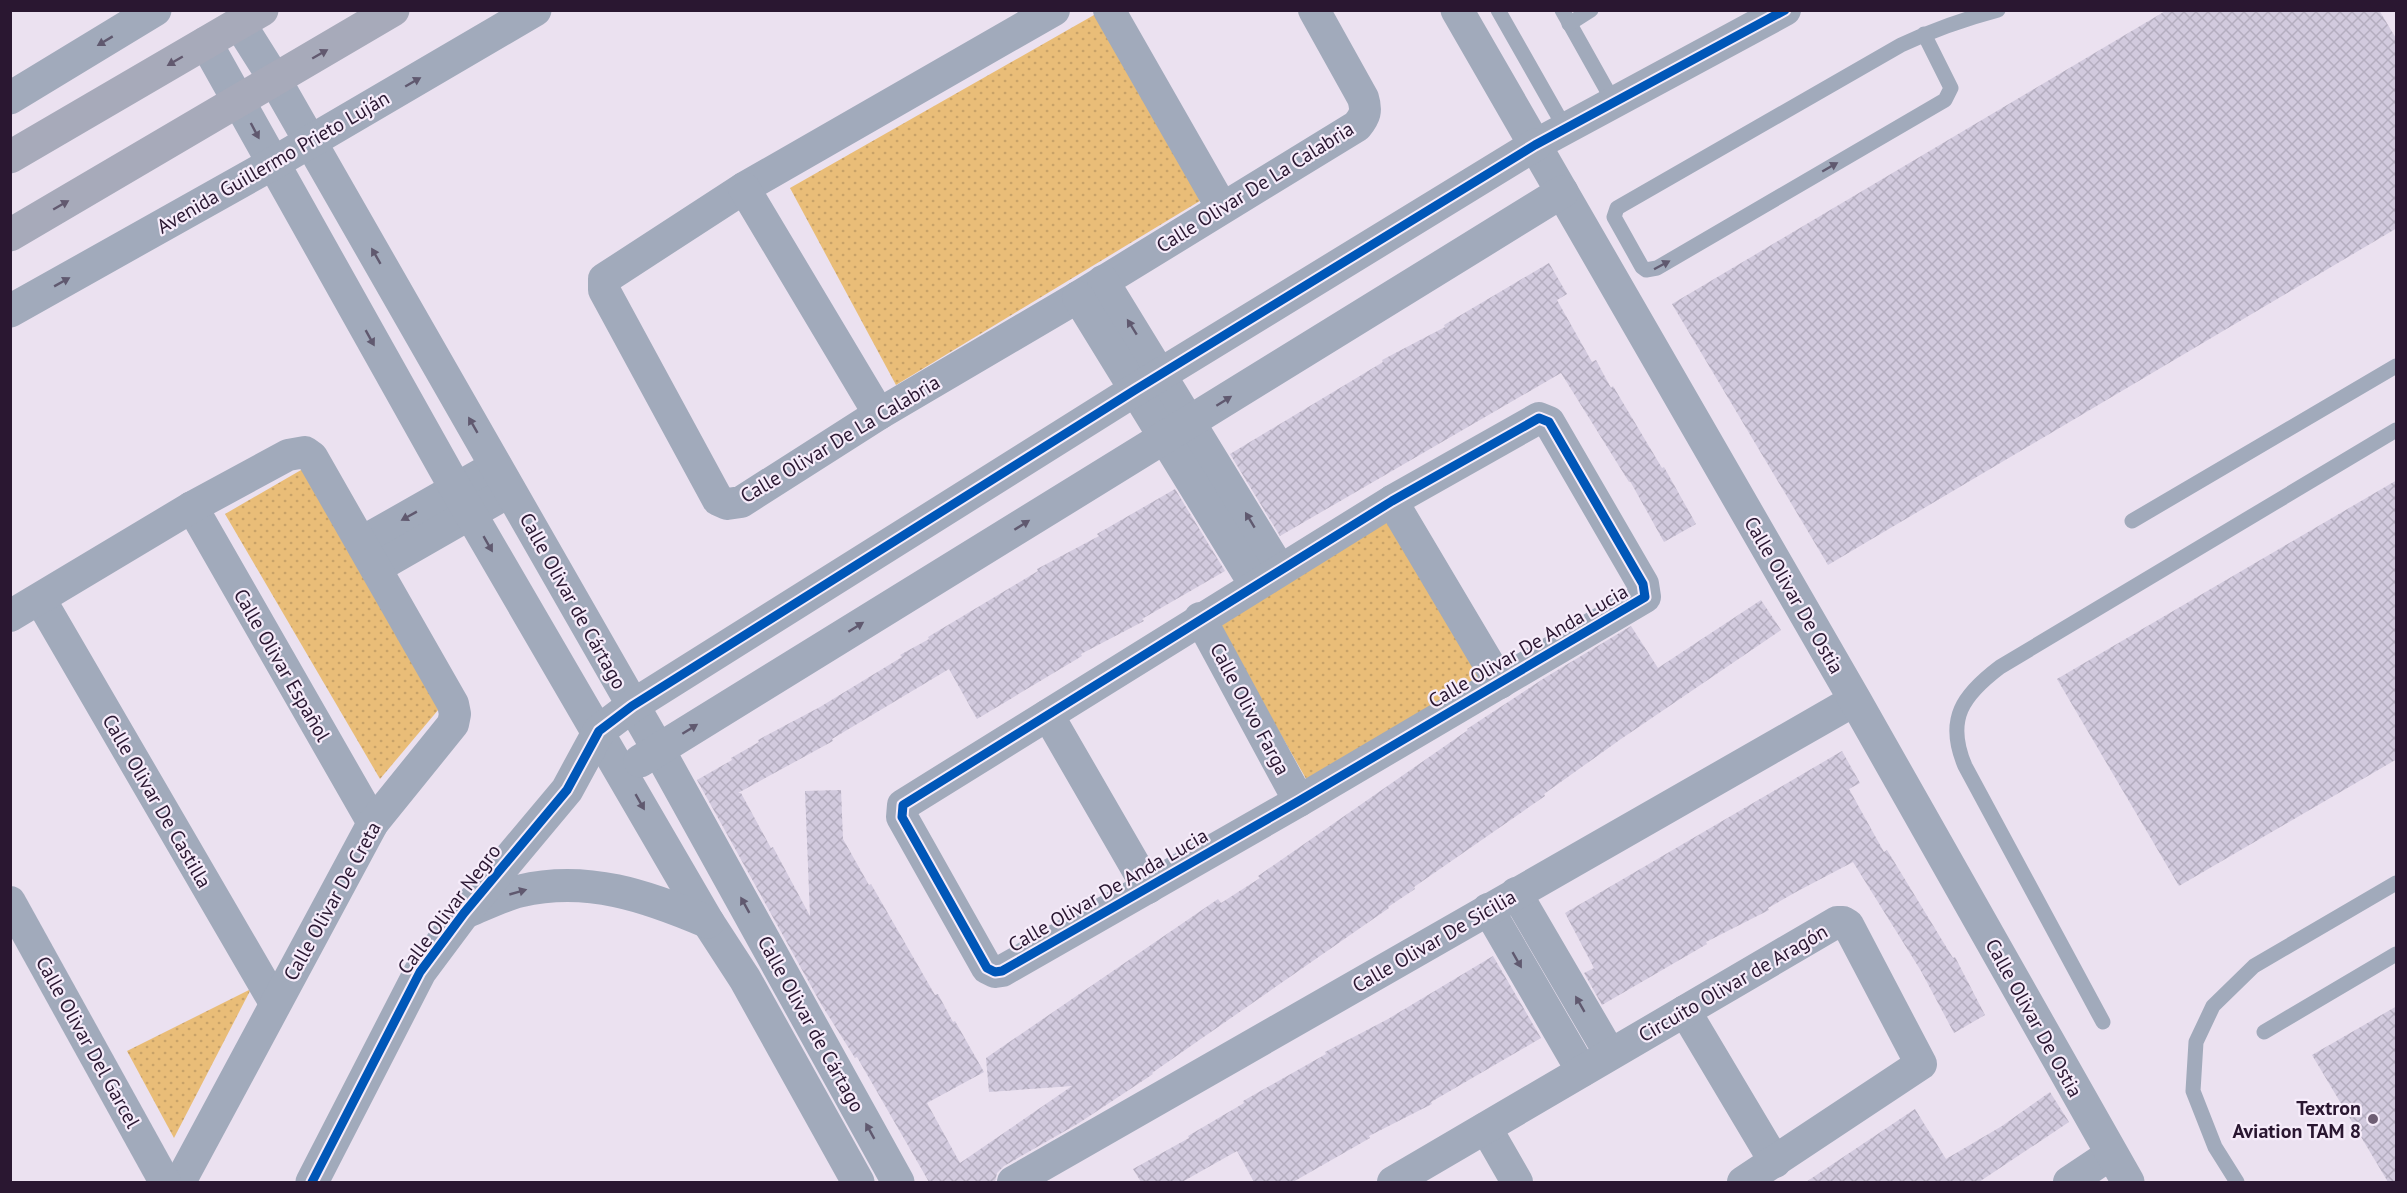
<svg xmlns="http://www.w3.org/2000/svg" width="2407" height="1193" font-family="'PT Sans',sans-serif">
<style>
.green{fill:url(#green-dots)}
.building{fill:url(#building-cross-hatch)}
.lines{fill:none;stroke-linecap:round;stroke-linejoin:round}
.service{stroke:#a1aabb;stroke-width:15}
.minor{stroke:#a1aabb;stroke-width:32}
.tertiary{stroke:#a1aabb;stroke-width:33}
.primary{stroke:#a7aaba;stroke-width:33}
.cycleway-casing{stroke:#f6ecfa;stroke-width:13}
.cycleway{stroke:#0057b8;stroke-width:9}
.oneway{fill:#60596f}
.oneway2{fill:#62596f}
.poi-dot{fill:#6e5e74;stroke:#f6ecfa;stroke-width:2}
.labels{text-anchor:middle;stroke-width:4.5;stroke-linejoin:round;paint-order:stroke}
.street-label{font-size:20px;fill:#2a1731;stroke:#f6ecfa}
.poi-label{font-size:20px;font-weight:bold;fill:#2a1731;stroke:#f6ecfa;text-anchor:end}
</style>
<defs>
<pattern id="green-dots" width="8" height="8" patternUnits="userSpaceOnUse" patternTransform="scale(1.5)"><rect width="8" height="8" fill="#e9bd78"/><path d="M2 2h.1M6 6h.1" fill="none" stroke="#c8a268" stroke-width="1.8" stroke-linecap="round"/></pattern>
<pattern id="building-cross-hatch" width="8" height="8" patternUnits="userSpaceOnUse" patternTransform="scale(1.5)"><rect width="8" height="8" fill="#d2cade"/><path d="M0 0l8 8M0 8l8-8" fill="none" stroke="#b4adbf"/></pattern>
</defs>
<rect width="100%" height="100%" fill="#ebe1f0"/>
<g class="green">
<path d="M1101,11l107,185 -312,189 -106,-197z"/>
<path d="M308,466l136,237 -64,76 -155,-265z"/>
<path d="M1392,501l106,182 -185,108 -102,-179z"/>
<path d="M251,989l-77,149 -47,-87z"/>
</g>
<g class="building">
<path d="M2167,10h212l18,30v188l-569,337 -156,-261z"/>
<path d="M1549,263l18,31 -10,6 35,62 4,-2 15,28 2,-2 49,82 2,-1 32,57 -32,18 -34,-61 -1,1 -68,-109 -281,163 -50,-82 153,-92 -1,-2 63,-33 -1,-2z"/>
<path d="M2397,480v279l-218,127 -122,-207z"/>
<path d="M1175,489l50,82 -83,48 2,2 -63,33 1,2 -105,63 -28,-50 -117,70 1,2 -95,52h3l30,55 2,-1 37,69 -5,-125 36,-1 2,49 26,46 2,-1 64,111 3,-1 15,28 2,-1 29,51 -57,31 33,60 112,-77 -83,6 -3,-34 232,-159 3,4 39,-25 -2,-2 210,-146 -1,-1 79,-52 85,-51 27,42 103,-68 20,30 -160,109 -77,55 1,2 -131,91 1,2 -27,18 1,1 -237,165 1,1 -74,49 -75,43 -7,7 -2,9h-66l-72,-125 -2,1 -34,-54 -124,-224 35,-20 -1,-2 28,-16 -1,-2 62,-33 82,-50 -2,-2 29,-16 -1,-2 110,-66 -1,-2 62,-33 -2,-2z"/>
<path d="M1842,751l18,32 -11,6 35,63 3,-2 66,108 2,-1 30,58 -31,18 -33,-62 -68,-109 -57,30 -28,16 1,2 -63,32 1,2 -105,61 -18,-32 10,-5 -29,-55z"/>
<path d="M1493,956l48,82 -110,64 1,2 -63,32 1,2 -77,44h-39l-17,-31 -55,31h-41l-8,-13 56,-31 -1,-2 56,-33 -1,-2 83,-47 -1,-2 63,-33z"/>
<path d="M2397,1006v176h-9l-76,-127z"/>
<path d="M2050,1092l19,30 -90,60h-173l109,-73 31,50 56,-33z"/>
</g>
<g class="lines">
<g class="service">
<path d="M1498,10l67,118"/>
<path d="M1562,10l51,91"/>
<path d="M1569,24l22,-14"/>
<path d="M1924,34l27,54 -6,12 -288,168 -11,2 -4,-3 -28,-50 3,-9 284,-163c32,-15 63,-26 97,-35"/>
<path d="M2132,521l264,-155"/>
<path d="M2103,1022l-138,-256c-20,-47 -2,-71 35,-99l396,-237"/>
<path d="M2264,1032l132,-78"/>
<path d="M2237,1182l-22,-35 -22,-56 3,-49 17,-36 41,-40 142,-83"/>
</g>
<g class="minor">
<path d="M1054,10l-310,178 -140,91v11l114,210 9,4 14,-2 138,-88 199,-117 279,-171c8,-10 10,-15 6,-28l-49,-88"/>
<path d="M1109,10l112,196"/>
<path d="M1535,145l250,-135"/>
<path d="M744,188l135,226"/>
<path d="M1103,281l177,289"/>
<path d="M1078,297l177,288"/>
<path d="M1539,418l10,4 94,162 2,13 -346,204 -297,170 -7,1 -8,-4 -85,-151 1,-12 489,-304z"/>
<path d="M1392,501l108,182"/>
<path d="M192,507l181,316"/>
<path d="M362,542l134,-76"/>
<path d="M376,568l134,-77"/>
<path d="M40,599l235,404"/>
<path d="M10,616l182,-109 96,-52 17,-3 7,5 141,247 2,10 -2,10 -80,99 -193,359"/>
<path d="M1200,618l99,183"/>
<path d="M1048,715l100,173"/>
<path d="M1516,893l94,161"/>
<path d="M10,902l155,280"/>
<path d="M1488,909l94,162"/>
<path d="M1685,1011l90,151"/>
<path d="M1486,1128l31,54"/>
<path d="M1013,1182l842,-482"/>
<path d="M1393,1182l444,-260h6l5,3 73,139 -178,118"/>
<path d="M2069,1182l42,-28"/>
</g>
<g class="tertiary">
<path d="M1457,10l398,690 273,482"/>
<path d="M239,23l36,57 383,669 240,433"/>
<path d="M206,43l250,446 252,433 37,57 113,203"/>
<path d="M10,98l145,-88"/>
<path d="M10,311l262,-147 263,-154"/>
<path d="M640,761l922,-569"/>
<path d="M468,911c17,-7 35,-16 52,-20 67,-16 127,5 188,31"/>
<path d="M312,1182l108,-210 44,-59 103,-123 32,-59 33,-25 503,-316 400,-245"/>
</g>
<g class="primary">
<path d="M10,157l252,-147"/>
<path d="M10,235l383,-225"/>
</g>
<g class="cycleway-casing">
<g id="cycleway">
<path d="M1539,418l10,4 94,162 2,13 -346,204 -297,170 -7,1 -8,-4 -85,-151 1,-12 489,-304z"/>
<path d="M312,1182l108,-210 44,-59 103,-123 32,-59 33,-25 503,-316 400,-245 250,-135"/>
</g>
</g>
<use href="#cycleway" class="cycleway"/>
</g>
<defs><path id="oneway-solid" d="M-6-.8H1V-3.2L6.5 0L1 3.2V.8H-6Z" transform="scale(1.5)"/></defs>
<g class="oneway">
<use href="#oneway-solid" transform="translate(105 41) rotate(149)"/>
<use href="#oneway-solid" transform="translate(413 82) rotate(-30)"/>
<use href="#oneway-solid" transform="translate(255 131) rotate(62)"/>
<use href="#oneway-solid" transform="translate(1830 167) rotate(-30)"/>
<use href="#oneway-solid" transform="translate(376 256) rotate(-120)"/>
<use href="#oneway-solid" transform="translate(1662 265) rotate(-28)"/>
<use href="#oneway-solid" transform="translate(62 282) rotate(-29)"/>
<use href="#oneway-solid" transform="translate(1132 327) rotate(-122)"/>
<use href="#oneway-solid" transform="translate(370 338) rotate(61)"/>
<use href="#oneway-solid" transform="translate(1224 401) rotate(-32)"/>
<use href="#oneway-solid" transform="translate(473 425) rotate(-120)"/>
<use href="#oneway-solid" transform="translate(409 516) rotate(151)"/>
<use href="#oneway-solid" transform="translate(1250 520) rotate(-121)"/>
<use href="#oneway-solid" transform="translate(1022 525) rotate(-32)"/>
<use href="#oneway-solid" transform="translate(488 544) rotate(60)"/>
<use href="#oneway-solid" transform="translate(856 627) rotate(-32)"/>
<use href="#oneway-solid" transform="translate(690 729) rotate(-32)"/>
<use href="#oneway-solid" transform="translate(640 802) rotate(60)"/>
<use href="#oneway-solid" transform="translate(518 892) rotate(-16)"/>
<use href="#oneway-solid" transform="translate(745 905) rotate(-119)"/>
<use href="#oneway-solid" transform="translate(1517 960) rotate(60)"/>
<use href="#oneway-solid" transform="translate(1580 1004) rotate(-120)"/>
<use href="#oneway-solid" transform="translate(870 1131) rotate(-119)"/>
</g>
<g class="oneway2">
<use href="#oneway-solid" transform="translate(320 54) rotate(-30)"/>
<use href="#oneway-solid" transform="translate(175 61) rotate(150)"/>
<use href="#oneway-solid" transform="translate(61 205) rotate(-30)"/>
</g>
<circle class="poi-dot" cx="2373" cy="1119" r="6"/>
<g class="labels">
<g class="street-label">
<text transform="translate(273 162) rotate(-30)" y="7">Avenida Guillermo Prieto Luján</text>
<text transform="translate(1255 187) rotate(-32)" y="7">Calle Olivar De La Calabria</text>
<text transform="translate(840 439) rotate(-31)" y="7">Calle Olivar De La Calabria</text>
<text transform="translate(1794 595) rotate(60)" y="7">Calle Olivar De Ostia</text>
<text transform="translate(573 601) rotate(61)" y="7">Calle Olivar de Cártago</text>
<text transform="translate(1528 646) rotate(-30)" y="7">Calle Olivar De Anda Lucia</text>
<text transform="translate(282 665) rotate(60)" y="7">Calle Olivar Español</text>
<text transform="translate(1250 709) rotate(62)" y="7">Calle Olivo Farga</text>
<text transform="translate(157 801) rotate(60)" y="7">Calle Olivar De Castilla</text>
<text transform="translate(1108 890) rotate(-30)" y="7">Calle Olivar De Anda Lucia</text>
<text transform="translate(332 901) rotate(-61)" y="7">Calle Olivar De Creta</text>
<text transform="translate(449 909) rotate(-53)" y="7">Calle Olivar Negro</text>
<text transform="translate(1434 941) rotate(-30)" y="7">Calle Olivar De Sicilia</text>
<text transform="translate(1733 983) rotate(-30)" y="7">Circuito Olivar de Aragón</text>
<text transform="translate(2034 1018) rotate(61)" y="7">Calle Olivar De Ostia</text>
<text transform="translate(811 1024) rotate(61)" y="7">Calle Olivar de Cártago</text>
<text transform="translate(88 1042) rotate(61)" y="7">Calle Olivar Del Garcel</text>
</g>
<g class="poi-label">
<text x="2361" y="1115">Textron<tspan x="2361" dy="23">Aviation TAM 8</tspan></text>
</g>
</g>
<rect width="2407" height="1193" fill="none" stroke="#2a1731" stroke-width="24"/>
</svg>
